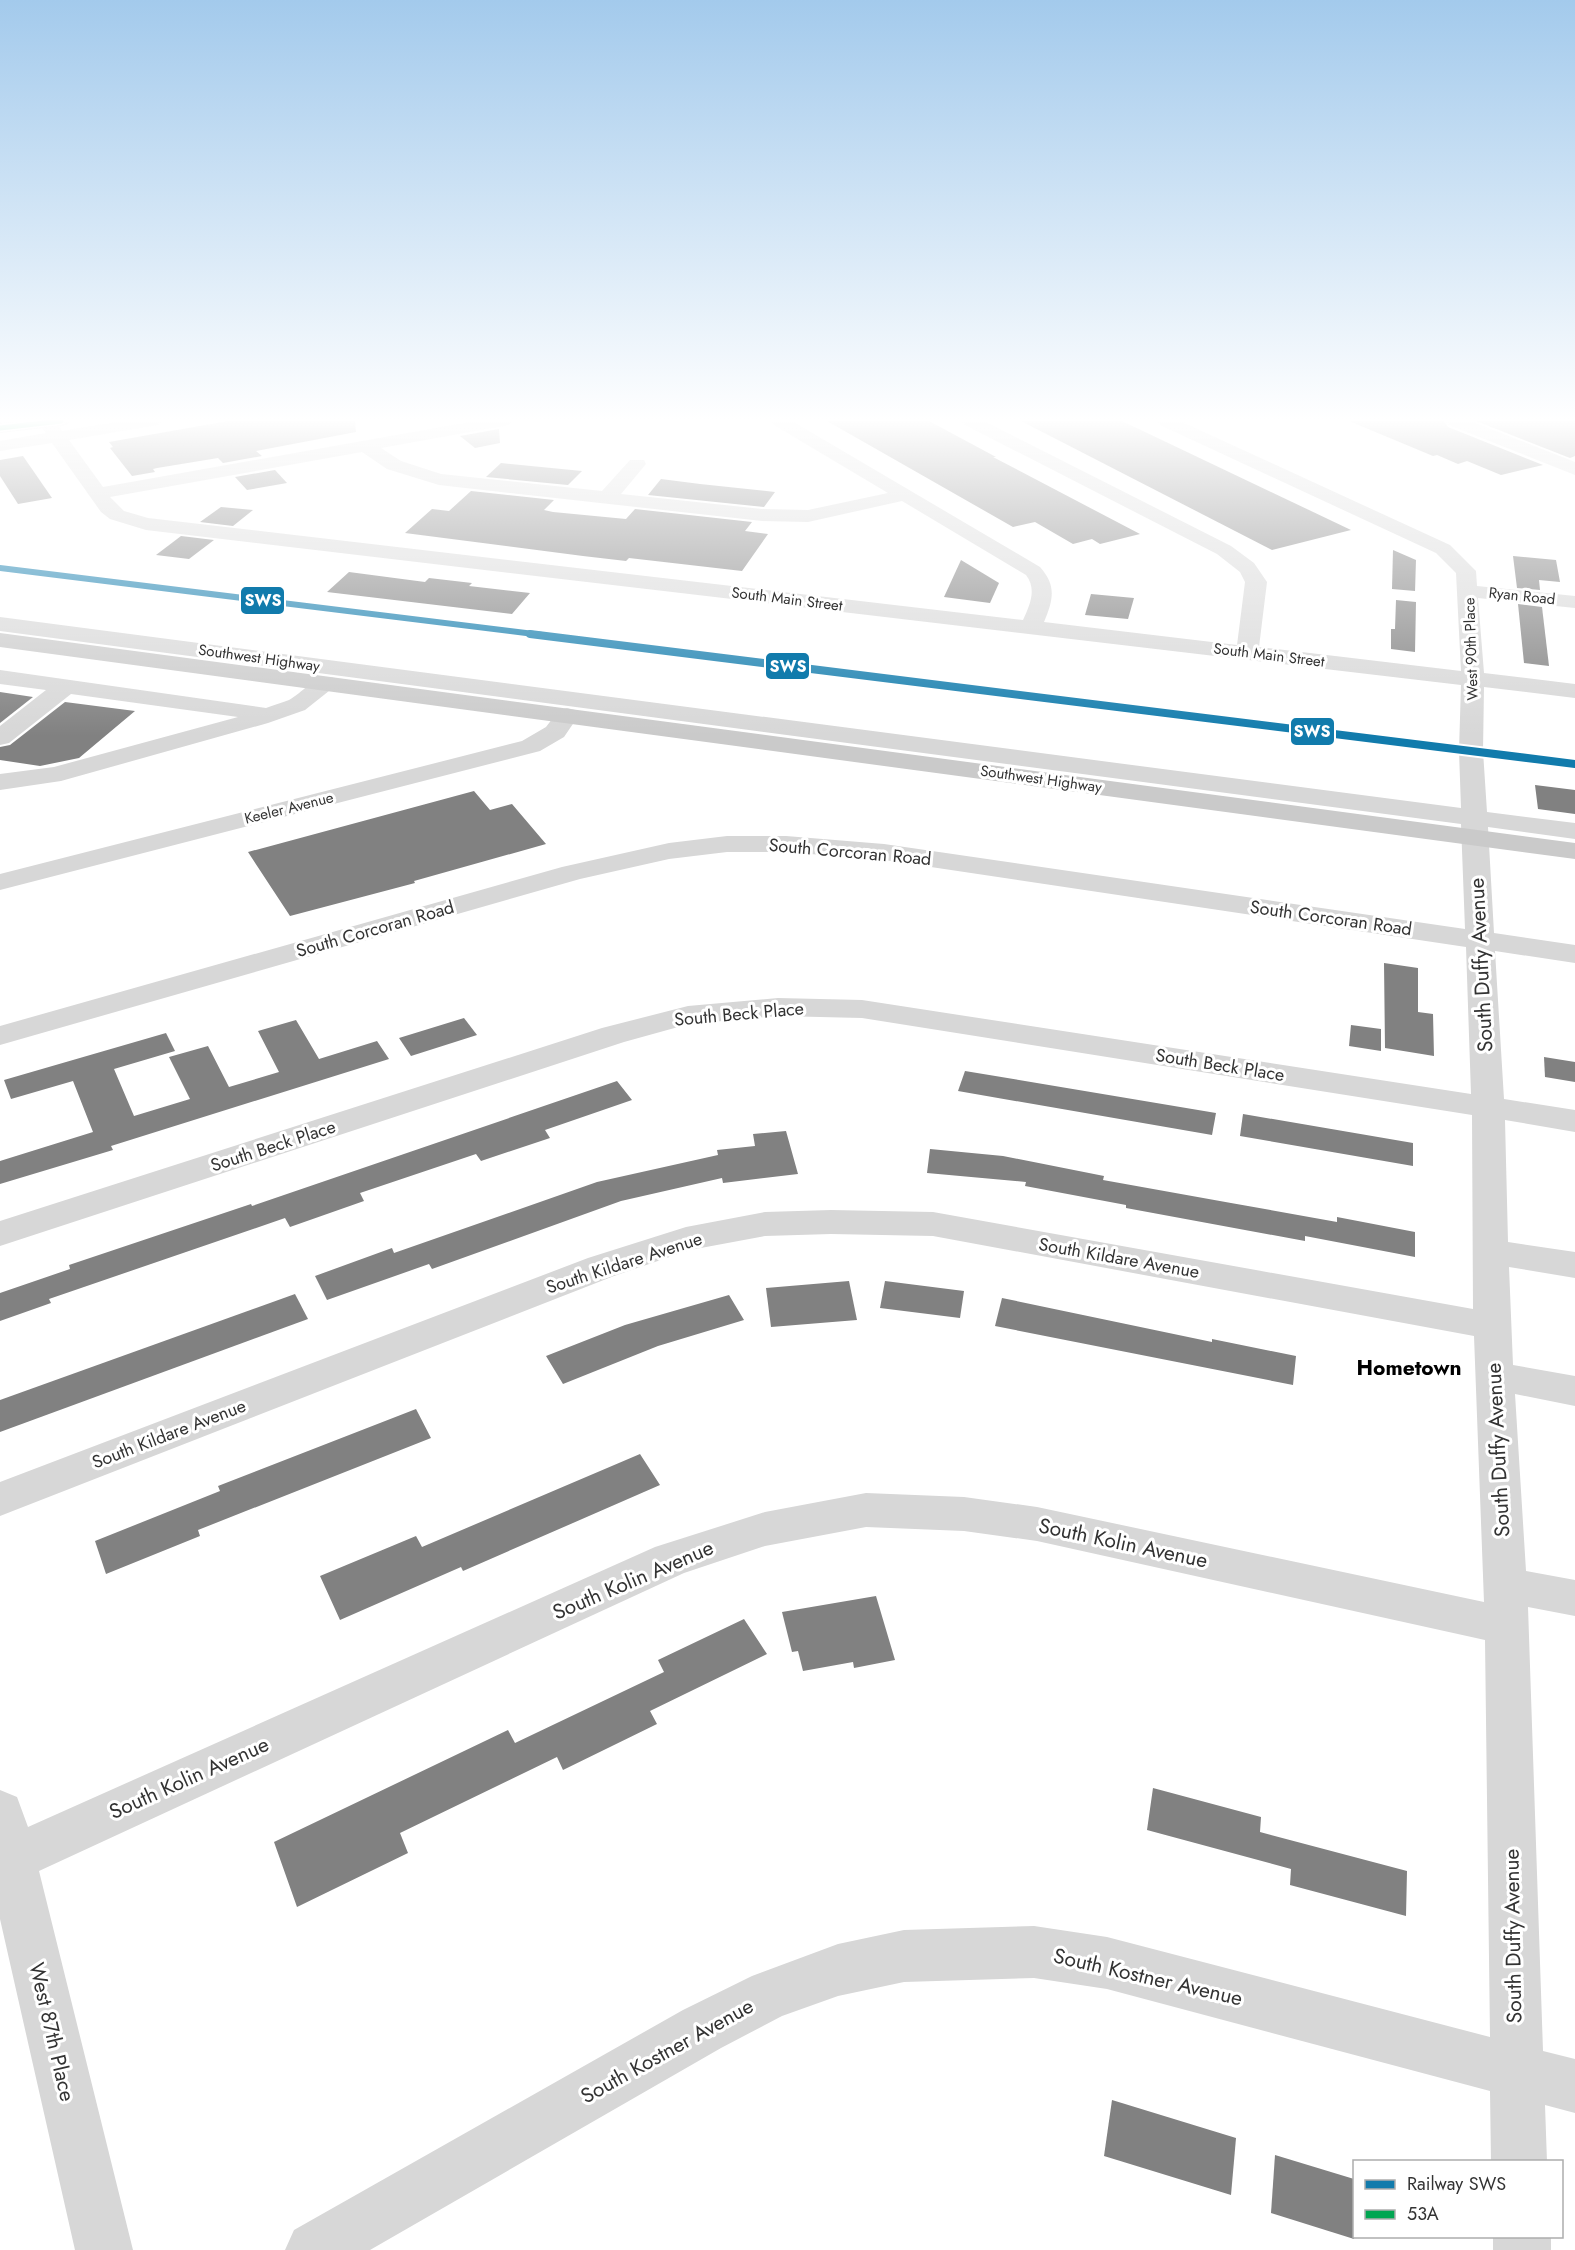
<svg xmlns="http://www.w3.org/2000/svg" width="1575" height="2250" font-family="Jost,sans-serif">
<style>
.building{fill:#818181}
.lines{fill:none;stroke-linecap:round;stroke-linejoin:round}
.minor{fill:#d7d7d7;fill-rule:evenodd}
.major{fill:#cacaca;fill-rule:evenodd}
.bus-1-casing{stroke:#fff;stroke-width:8}
.bus-1{stroke:#00a651;stroke-width:5}
.rail-1-far1-casing{stroke:#fff;stroke-width:9}
.rail-1-casing{stroke:#fff;stroke-width:12}
.rail-1-far1{stroke:#117bac;stroke-width:6}
.rail-1{stroke:#117bac;stroke-width:8}
.labels{text-anchor:middle;stroke-width:6;stroke-linejoin:round;paint-order:stroke}
.far-street-label{font-size:15px;fill:#333;stroke:#fff}
.street-label{font-size:18px;fill:#333;stroke:#fff}
.near-street-label{font-size:21px;fill:#333;stroke:#fff}
.quarter-label{font-size:21px;font-weight:bold;fill:#000;stroke:#fff}
.line-badge{stroke:#fff;stroke-width:2}
.badge-label{font-size:16px;text-anchor:middle;font-weight:bold;fill:#fff}
</style>
<rect width="100%" height="100%" fill="#fff"/>
<g class="building">
<path d="M228,421h127l1,11 -100,19 6,5 -39,7 -5,-5 -61,10 -4,1 2,3 -23,4 -22,-28 3,-1 -4,-5z"/>
<path d="M827,421h102l67,36h-3l147,77 -40,10 -8,-5 -19,5 -38,-22 -22,5z"/>
<path d="M1021,421h101l229,109 -79,20z"/>
<path d="M1349,421h95l4,6 95,38 -42,10 -34,-14 -9,3 -21,-9 -4,1z"/>
<path d="M1476,421h99v35l-5,2z"/>
<path d="M499,429l1,14 -25,5 -15,-12z"/>
<path d="M23,456l29,42 -34,6 -18,-28v-16z"/>
<path d="M501,463l81,8 -14,14 -82,-8z"/>
<path d="M275,470l12,13 -40,7 -12,-13z"/>
<path d="M661,479l39,5 75,8 -11,15 -116,-12z"/>
<path d="M471,491l83,9 -10,10 9,2 73,7 9,-10 117,13 -7,9 23,3 -26,37 -113,-13 -3,3 -43,-5 -178,-23 27,-24 17,2z"/>
<path d="M221,507l32,3 -20,16 -33,-4z"/>
<path d="M181,536l33,4 -25,19 -33,-4z"/>
<path d="M1393,550l23,10 -1,31 -23,-2z"/>
<path d="M1513,556l43,4 4,22 -21,-2 1,10 -23,-2z"/>
<path d="M961,560l38,23 -9,20 -46,-6z"/>
<path d="M349,572l76,10 4,-4 43,5 -3,3 61,7 -18,21 -185,-22z"/>
<path d="M1091,594l43,4 -6,21 -43,-4z"/>
<path d="M1396,600l20,2 -1,50 -24,-3v-20h4z"/>
<path d="M1518,604l24,3 7,59 -25,-3z"/>
<path d="M0,692l33,5 -33,26z"/>
<path d="M65,702l70,9 -56,47 -39,8 -40,-6v-13l10,-2z"/>
<path d="M1535,785l40,5v24l-37,-5z"/>
<path d="M474,791l16,19 22,-6 34,40 -132,37 1,2 -125,33 -42,-64z"/>
<path d="M1384,963l34,5v44l15,2 1,42 -49,-8z"/>
<path d="M464,1018l13,17 -66,21 -12,-18z"/>
<path d="M296,1020l23,39 58,-18 12,18 -278,87 2,4 -113,34v-23l93,-29 -20,-51 -62,18 -7,-19 162,-47 9,18 -61,18 20,47 56,-17 -21,-42 39,-11 21,41 50,-15 -21,-41z"/>
<path d="M1351,1025l30,4v22l-32,-5z"/>
<path d="M1544,1057l31,5v20l-30,-5z"/>
<path d="M965,1071l251,42 -4,22 -254,-44z"/>
<path d="M617,1081l15,19 -87,30 5,8 -69,23 -5,-7 -116,39 4,8 -74,26 -5,-9 -236,81 2,4 -51,18v-28l70,-24 -1,-4 182,-61 1,2z"/>
<path d="M1243,1114l170,29v23l-173,-30z"/>
<path d="M786,1131l12,43 -75,9 -1,-5 -101,23 -189,68 -3,-5 -102,36 -12,-24 77,-28 2,5 203,-71 121,-27 -1,-5 38,-4 -2,-12z"/>
<path d="M930,1149l73,7 101,20 -1,4 128,23 106,19v-5l78,15v25l-110,-21v5l-179,-33v-3l-101,-19 1,-4 -99,-9z"/>
<path d="M849,1281l8,39 -86,7 -5,-39z"/>
<path d="M885,1281l79,10 -4,27 -80,-10z"/>
<path d="M295,1294l13,25 -308,113v-32z"/>
<path d="M729,1295l15,25 -86,26 -95,38 -17,-28 79,-31z"/>
<path d="M1002,1298l210,44v-3l84,17 -3,29 -298,-59z"/>
<path d="M416,1409l15,29 -233,92 2,6 -94,38 -11,-33 125,-50 -2,-5z"/>
<path d="M640,1454l20,31 -197,86 -2,-4 -121,53 -20,-44 96,-40 6,11z"/>
<path d="M876,1596l19,64 -41,8 -1,-6 -50,9 -5,-20 -6,1 -10,-40z"/>
<path d="M744,1619l23,35 -117,57 7,13 -94,46 -6,-13 -157,76 8,20 -111,54 -23,-65 234,-112 7,13 149,-71 -6,-12z"/>
<path d="M1153,1788l108,29 -1,15 147,39 -1,45 -116,-31 1,-16 -144,-39z"/>
<path d="M1112,2100l124,38 -5,57 -127,-39z"/>
<path d="M1275,2155l79,24v60l-83,-26z"/>
</g>
<g class="lines">
<g class="minor">
<path d="M37,421h18l7,10 59,-10h40l-3,4 -6,1 -83,14 34,47 372,-66h37l-3,4 -6,1 -122,22 20,13 40,13 161,17 28,-31h14l2,4 -25,30 141,15 46,1 80,-17 -114,-68 -3,-4h21l248,146c17,19 13,33 4,55l193,23 8,-63 -5,-10 -23,-18 -252,-129 -3,-4h22l247,125 23,17 13,19 -8,65 202,24 -5,-98 -20,-20 -276,-128 -3,-4h23l270,124 26,26 1,15 98,10v12l-97,-10 6,75 91,11v14l-91,-11 -1,64 4,61 88,11v16l-87,-12 6,106 81,12v18l-80,-12 9,148 71,11v22l-70,-12 3,122 67,10v26l-66,-11 4,98 62,11v30l-60,-12 11,177 49,9v36l-47,-9 15,444 32,8v54l-30,-8 2,57h-56l-1,-71 -383,-102 -73,-11 -130,4 -66,14 -56,20 -61,32 -351,202h-85l9,-20 389,-220 69,-34 86,-32 66,-14 130,-4 73,11 383,100 -5,-397 -448,-99 -73,-10 -98,-4 -101,19 -81,27 -645,298 94,379h-58l-75,-331v-129l17,7 11,30 627,-280 110,-35 101,-19 98,4 73,10 447,95 -10,-266 -541,-100 -102,-2 -66,2 -75,14 -76,26 -614,240v-34l588,-224 98,-31 79,-15 66,-2 102,2 540,97 -1,-194 -610,-97 -84,-2 -89,8 -65,18 -624,204v-25l602,-193 86,-22 90,-8 84,2 609,94 -5,-147 -582,-87 -98,-8h-59l-58,7 -89,20 -580,166v-19l562,-159 107,-24 58,-7h59l98,8 581,85 -4,-105 -1461,-193v-14l1461,191 -2,-57 2,-66 -1315,-155 -36,-11 -9,-7 -49,-69 -52,8v-10l46,-8zM362,452l25,17 52,16 323,36 46,1 94,-21 124,74c11,14 4,30 -3,45l-875,-102 -24,-7 -14,-14z"/>
<path d="M1446,421h24l105,41v13l-126,-50z"/>
<path d="M0,670l266,38c7,-3 16,-5 23,-8 16,-9 26,-27 46,-22l4,5 -34,27 -37,13 -207,58 -61,9v-16l54,-7 184,-50 -167,-23 -62,49 -9,2v-19l46,-36 -46,-6z"/>
<path d="M567,708l8,2 4,5 -15,22 -24,14 -540,139v-16l522,-133 24,-14 13,-17z"/>
<rect x="1493" y="2236" width="58" height="14"/>
</g>
<g class="major">
<path d="M17,421h53l-3,4 -6,1 -61,7v-10z"/>
<path d="M0,633l1575,210v16l-1575,-212z"/>
</g>
<g class="bus-1-casing">
<path id="bus-1" d="M0,428l61,-7"/>
</g>
<use href="#bus-1" class="bus-1"/>
<g class="rail-1-far1-casing">
<path id="rail-1-far1" d="M0,568l542,67"/>
</g>
<g class="rail-1-casing">
<path id="rail-1" d="M530,634l1045,130"/>
</g>
<use href="#rail-1-far1" class="rail-1-far1"/>
<use href="#rail-1" class="rail-1"/>
</g>
<linearGradient id="sky" x2="0" y2="1"><stop stop-color="#a3caec"/><stop offset="0.57" stop-color="#fff"/><stop offset="1" stop-color="#fff" stop-opacity="0"/></linearGradient>
<rect width="1575" height="736" fill="url(#sky)"/>
<g class="labels">
<g class="far-street-label">
<text transform="translate(1522 596) rotate(6)" y="5">Ryan Road</text>
<text transform="translate(787 599) rotate(7)" y="5">South Main Street</text>
<text transform="translate(1471 649) rotate(-92)" y="5">West 90th Place</text>
<text transform="translate(1269 655) rotate(7)" y="5">South Main Street</text>
<text transform="translate(259 658) rotate(8)" y="5">Southwest Highway</text>
<text transform="translate(1041 779) rotate(8)" y="5">Southwest Highway</text>
<text transform="translate(289 808) rotate(-14)" y="5">Keeler Avenue</text>
</g>
<g class="street-label">
<text transform="translate(850 852) rotate(5)" y="6">South Corcoran Road</text>
<text transform="translate(1331 918) rotate(8)" y="6">South Corcoran Road</text>
<text transform="translate(375 929) rotate(-16)" y="6">South Corcoran Road</text>
<text transform="translate(739 1014) rotate(-5)" y="6">South Beck Place</text>
<text transform="translate(1220 1065) rotate(9)" y="6">South Beck Place</text>
<text transform="translate(273 1146) rotate(-18)" y="6">South Beck Place</text>
<text transform="translate(1119 1258) rotate(10)" y="6">South Kildare Avenue</text>
<text transform="translate(624 1263) rotate(-18)" y="6">South Kildare Avenue</text>
<text transform="translate(169 1434) rotate(-21)" y="6">South Kildare Avenue</text>
</g>
<g class="near-street-label">
<text transform="translate(1481 965) rotate(-93)" y="7">South Duffy Avenue</text>
<text transform="translate(1498 1450) rotate(-93)" y="7">South Duffy Avenue</text>
<text transform="translate(1123 1543) rotate(12)" y="7">South Kolin Avenue</text>
<text transform="translate(633 1580) rotate(-23)" y="7">South Kolin Avenue</text>
<text transform="translate(189 1778) rotate(-24)" y="7">South Kolin Avenue</text>
<text transform="translate(1513 1936) rotate(-91)" y="7">South Duffy Avenue</text>
<text transform="translate(1148 1977) rotate(13)" y="7">South Kostner Avenue</text>
<text transform="translate(52 2032) rotate(77)" y="7">West 87th Place</text>
<text transform="translate(667 2051) rotate(-29)" y="7">South Kostner Avenue</text>
</g>
<g class="quarter-label">
<text x="1409" y="1375">Hometown</text>
</g>
</g>
<g class="line-badge">
<rect x="240" y="586" width="45" height="29" rx="6" fill="#117bac"/>
<rect x="765" y="652" width="45" height="28" rx="6" fill="#117bac"/>
<rect x="1290" y="717" width="45" height="29" rx="6" fill="#117bac"/>
</g>
<g class="badge-label">
<text x="263" y="606">SWS</text>
<text x="788" y="672">SWS</text>
<text x="1312" y="737">SWS</text>
</g>
<rect x="1353" y="2160" width="210" height="78" fill="#ffffff" stroke="#adadad" stroke-width="1.5"/>
<rect x="1365" y="2180" width="30" height="9" fill="#117bac" stroke="#adadad" stroke-width="1.5"/>
<text x="1407" y="2190" font-size="18" fill="#333333">Railway SWS</text>
<rect x="1365" y="2210" width="30" height="9" fill="#00a651" stroke="#adadad" stroke-width="1.5"/>
<text x="1407" y="2220" font-size="18" fill="#333333">53A</text>
</svg>
